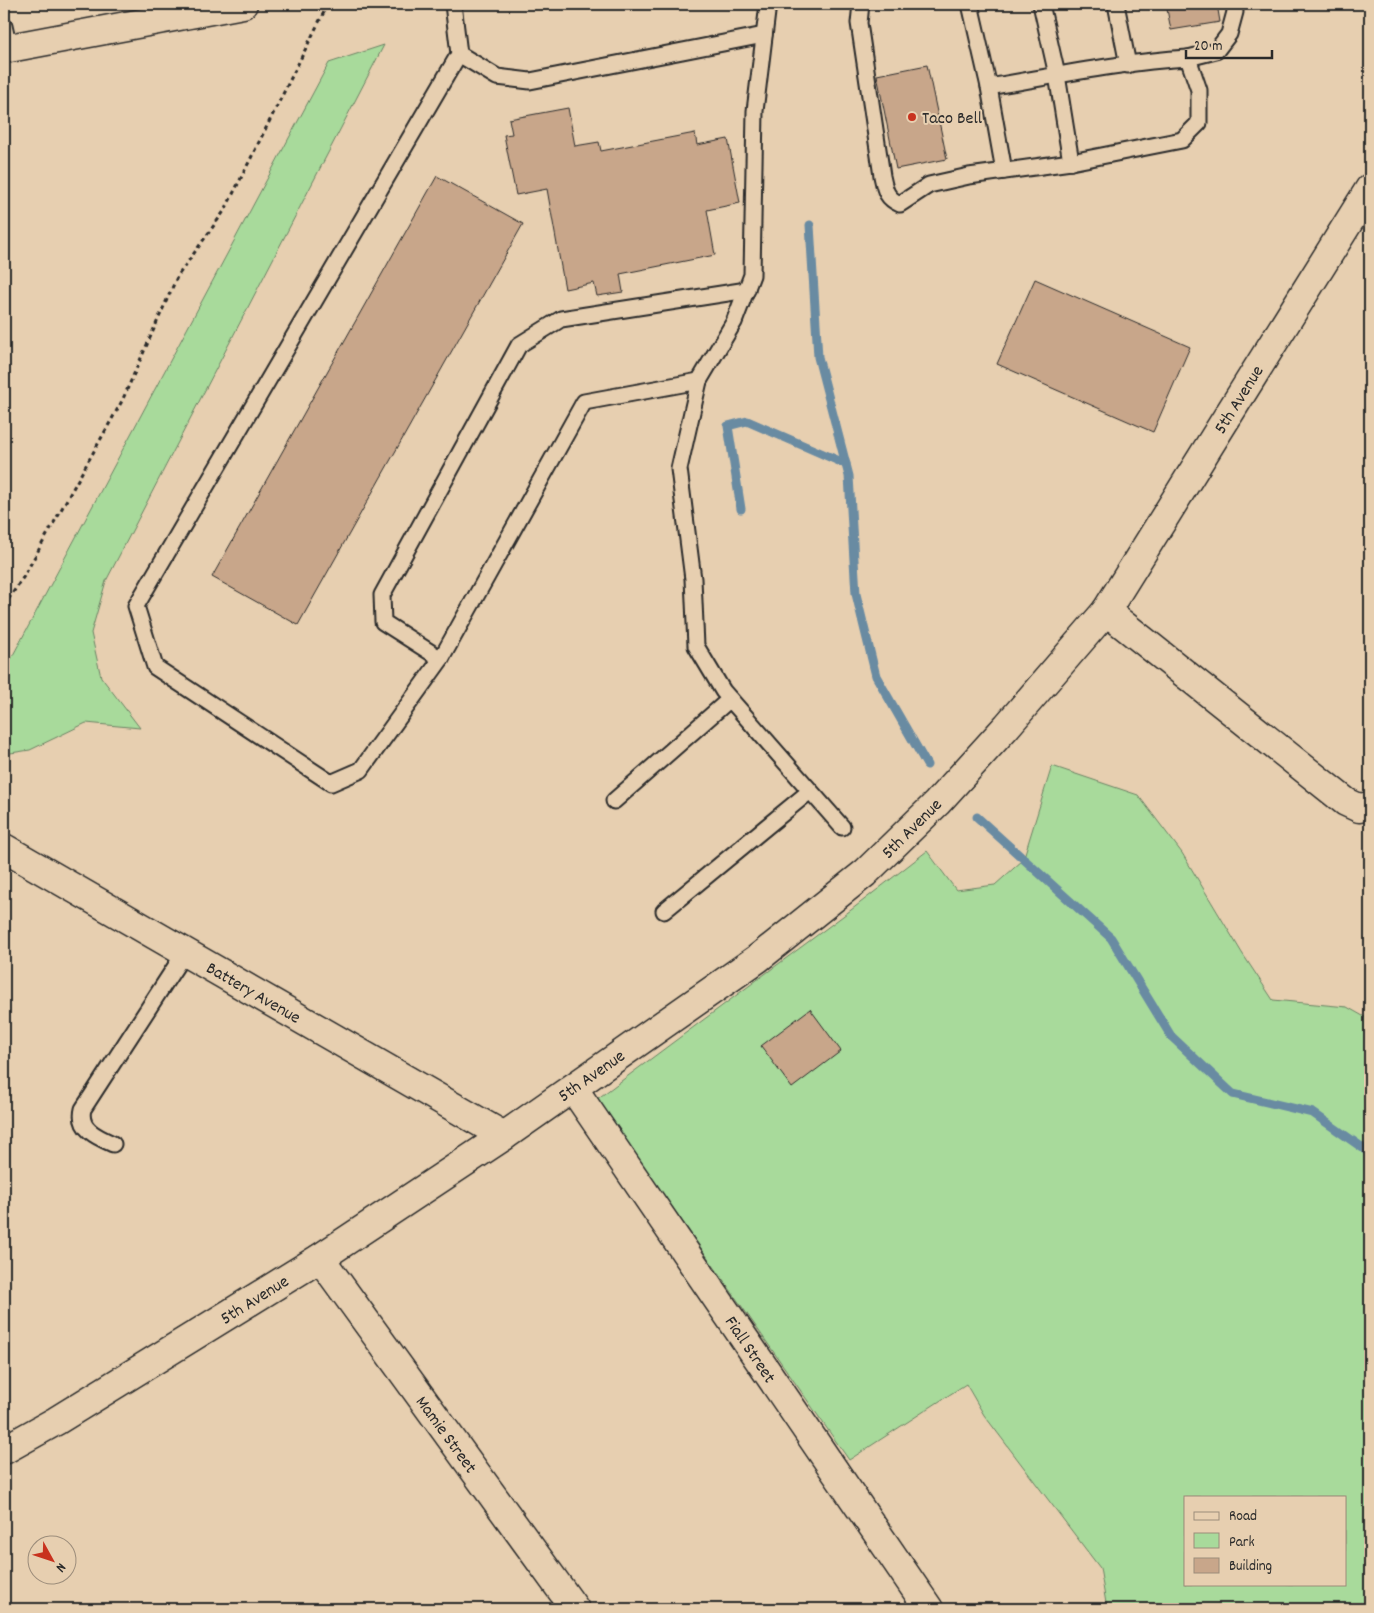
<svg xmlns="http://www.w3.org/2000/svg" width="1374" height="1613" font-family="Dekko,sans-serif">
<style>
.green{fill:#a8da9b;stroke:#6a8263;fill-rule:evenodd}
.lines{fill:none;stroke-linecap:round;stroke-linejoin:round}
.stream{stroke:#698ba2;stroke-width:9}
.building{fill:#c8a68a;stroke:#2b2b2b}
.lane-casing{stroke:#2b2b2b;stroke-width:19}
.street-casing{stroke:#2b2b2b;stroke-width:31}
.primary-casing{stroke:#2b2b2b;stroke-width:31}
.path{stroke:#2b2b2b;stroke-width:3;stroke-dasharray:4 4;stroke-linecap:butt}
.lane{stroke:#e7cfb0;stroke-width:15}
.street{stroke:#e7cfb0;stroke-width:28}
.primary{stroke:#e7cfb0;stroke-width:28}
.poi-dot{fill:#c8321e;stroke:#e7cfb0;stroke-width:2}
.labels{text-anchor:middle;stroke-width:4;stroke-linejoin:round;paint-order:stroke}
.poi-label{font-size:18px;fill:#2b2b2b;stroke:#e7cfb0;text-anchor:start}
.street-label{font-size:18px;fill:#2b2b2b;stroke:#e7cfb0}
</style>
<rect width="100%" height="100%" fill="#e7cfb0"/>
<filter id="ink" filterUnits="userSpaceOnUse"><feTurbulence type="fractalNoise" baseFrequency=".02" numOctaves="2"/><feDisplacementMap in="SourceGraphic" scale="10" xChannelSelector="R" yChannelSelector="G"/><feConvolveMatrix kernelMatrix="1 2 1 2 8 2 1 2 1" color-interpolation-filters="sRGB"/></filter>
<g filter="url(#ink)">
<g class="green">
<path d="M384,45l-278,536 -15,52 10,44 39,51 -54,-5 -56,27 -26,4v-82l325,-609z"/>
<path d="M1052,766l86,29 44,58 60,100 31,47 74,7 23,13v589h-263l-7,-41 -116,-153 -18,-31 -117,76 -252,-361 254,-189 76,-59 29,39 39,-5 28,-25zM1185,1497h160v87h-160z"/>
</g>
<g class="lines">
<g class="stream">
<path d="M810,225l8,132 31,119 7,118 20,82 51,89"/>
<path d="M741,509l-13,-83 19,-5 99,43"/>
<path d="M977,817l134,121 60,98 62,58 80,19 57,40"/>
</g>
</g>
<g class="building">
<path d="M1166,4h51l3,18 -49,8z"/>
<path d="M927,65l20,94 -51,10 -19,-94z"/>
<path d="M568,108l7,38 24,-4 2,9 94,-18 2,12 31,-6 12,64 -33,7 8,45 -95,19 3,18 -26,4 -3,-13 -29,6 -18,-100 -31,6 -12,-60 8,-1 -3,-15z"/>
<path d="M437,176l86,48 -225,401 -86,-48z"/>
<path d="M1035,279l155,68 -37,85 -156,-68z"/>
<path d="M810,1009l31,42 -49,37 -31,-42z"/>
</g>
<g class="lines">
<g class="lane-casing">
<g id="lane">
<path d="M453,4l6,50 -323,552 19,61 176,116 30,-13 80,-111 143,-257 115,-21"/>
<path d="M768,4l-13,107 -3,164 -18,47 -35,59 -20,88 14,110 3,67 27,45 119,136"/>
<path d="M861,4l-2,19 23,153c3,14 4,22 18,28l29,-19 40,-9 102,-14 111,-22 17,-17v-33l-11,-32c-67,4 -133,18 -199,29l-19,-83"/>
<path d="M1041,4l16,71 14,87"/>
<path d="M1116,4l12,61"/>
<path d="M4,26l5,22"/>
<path d="M459,54l38,23 33,4 234,-46"/>
<path d="M1188,58l28,-7 13,-17 6,-22 -1,-8"/>
<path d="M989,87l15,84"/>
<path d="M441,659l-58,-37 -1,-27 137,-250 42,-26 186,-29"/>
<path d="M614,801l116,-102"/>
<path d="M664,911l146,-120"/>
<path d="M113,1144c-16,-7 -35,-15 -30,-35l102,-157"/>
</g>
</g>
<g class="street-casing">
<g id="street">
<path d="M1106,611l240,191 13,6 11,-2"/>
<path d="M4,848l500,288"/>
<path d="M573,1088l356,521"/>
<path d="M320,1258l255,351"/>
<path d="M4,1450l52,-29 264,-163 184,-122 253,-177 108,-86 72,-70 70,-77 99,-115 264,-423"/>
</g>
</g>
<g class="primary-casing">
<path id="primary" d="M4,49l239,-45"/>
</g>
<path class="path" d="M4,606l20,-30 98,-175 55,-124 48,-67 103,-206"/>
<use href="#lane" class="lane"/>
<use href="#street" class="street"/>
<use href="#primary" class="primary"/>
</g>
</g>
<circle class="poi-dot" cx="912" cy="117" r="5"/>
<g class="labels">
<g class="poi-label">
<text x="922" y="123">Taco Bell</text>
</g>
<g class="street-label">
<text transform="translate(1238 399) rotate(-58)" y="6">5th Avenue</text>
<text transform="translate(911 828) rotate(-45)" y="6">5th Avenue</text>
<text transform="translate(254 992) rotate(30)" y="6">Battery Avenue</text>
<text transform="translate(591 1075) rotate(-35)" y="6">5th Avenue</text>
<text transform="translate(254 1299) rotate(-32)" y="6">5th Avenue</text>
<text transform="translate(751 1349) rotate(56)" y="6">Fiall Street</text>
<text transform="translate(447 1434) rotate(54)" y="6">Mamie Street</text>
</g>
</g>
<rect width="1374" height="1613" fill="none" stroke="#e7cfb0" stroke-width="20"/>
<rect x="10" y="10" width="1354" height="1593" fill="none" stroke="#2b2b2b" stroke-width="2" filter="url(#ink)"/>
<rect x="1184" y="1496" width="162" height="90" fill="#e7cfb0" stroke="#9c8d7b"/>
<rect x="1194" y="1512" width="25" height="8" fill="#e7cfb0" stroke="#9c8d7b"/>
<text x="1229" y="1520" font-size="15" fill="#2b2b2b">Road</text>
<rect x="1194" y="1533" width="25" height="15" fill="#a8da9b" stroke="#9c8d7b"/>
<text x="1229" y="1546" font-size="15" fill="#2b2b2b">Park</text>
<rect x="1194" y="1558" width="25" height="15" fill="#c8a68a" stroke="#9c8d7b"/>
<text x="1229" y="1570" font-size="15" fill="#2b2b2b">Building</text>
<g transform="translate(52 1560) rotate(130)"><circle r="24" fill="#e7cfb0" stroke="#9c8d7b"/>
<path d="M0-4L9 19L0 12L-9 19Z" fill="#c8321e"/>
<text y="-8" font-size="14" font-weight="bold" text-anchor="middle" fill="#2b2b2b">N</text>
</g>
<path d="M1186 50v8h86v-8" fill="none" stroke="#2b2b2b" stroke-width="2.5"/>
<text x="1194" y="50" font-size="15" fill="#2b2b2b" stroke="#e7cfb0" stroke-width="4" paint-order="stroke">20 m</text>
</svg>
